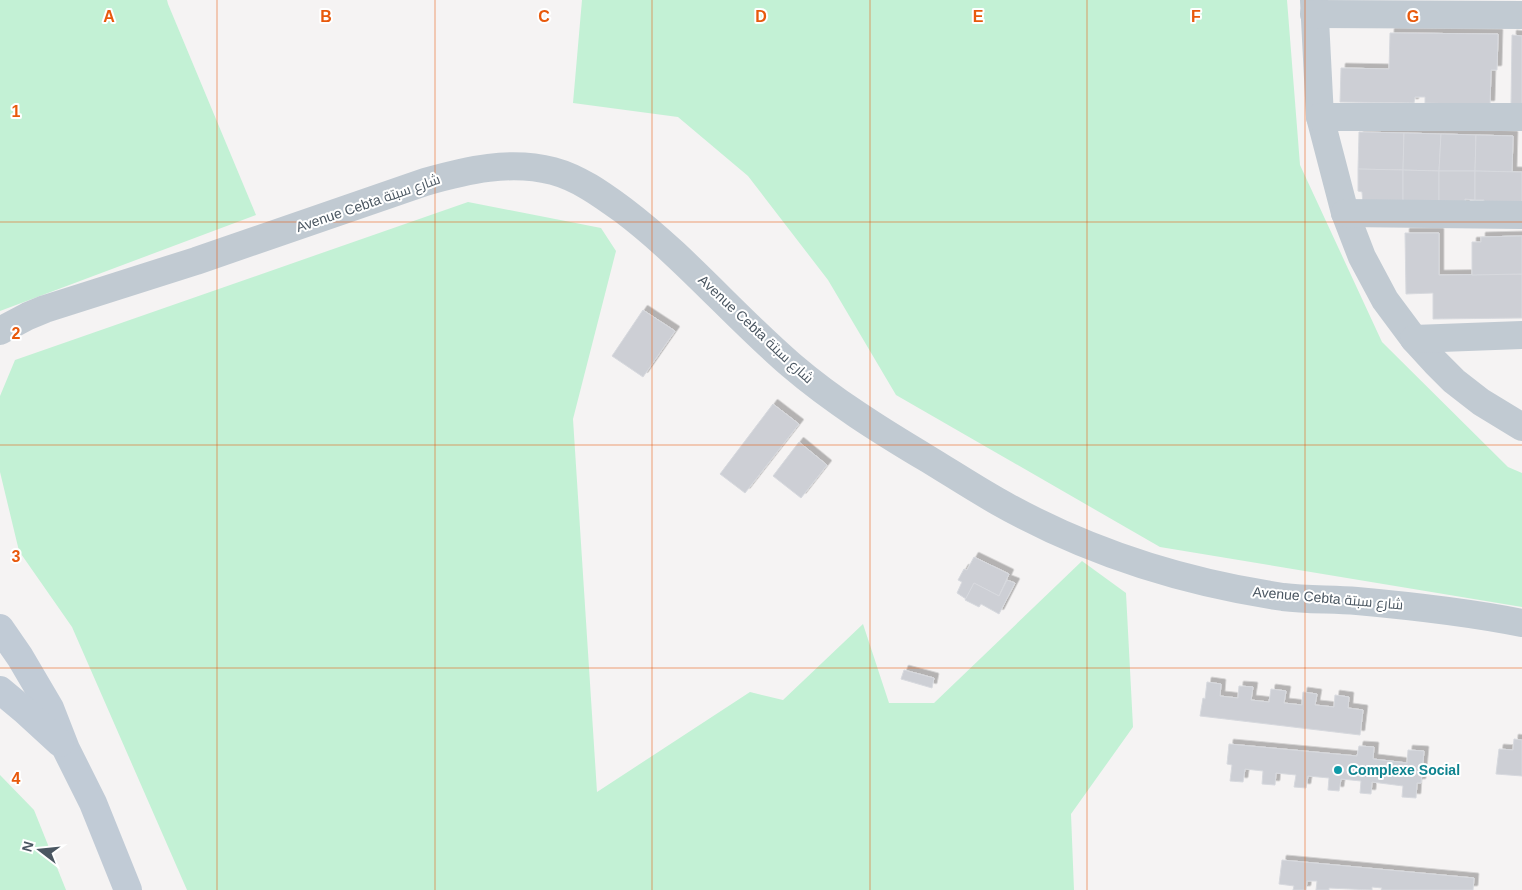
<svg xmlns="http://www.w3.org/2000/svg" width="1522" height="890" font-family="Arial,Cairo,sans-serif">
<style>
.green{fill:#c3f1d5}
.building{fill:#cdcfd5;stroke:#d7d9de;filter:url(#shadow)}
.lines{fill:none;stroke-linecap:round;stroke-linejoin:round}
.minor{stroke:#c1cad2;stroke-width:28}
.tertiary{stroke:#c1cad2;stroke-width:28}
.secondary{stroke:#c1cbd6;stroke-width:28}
.grid{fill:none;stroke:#e8590c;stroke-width:1;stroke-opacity:0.55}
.culture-dot{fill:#0f9aa8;stroke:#fff;stroke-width:2}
.labels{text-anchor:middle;stroke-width:4;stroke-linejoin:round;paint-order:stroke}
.street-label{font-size:14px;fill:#4a5661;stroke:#fff}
.culture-label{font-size:14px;font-weight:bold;fill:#0d838f;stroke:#fff;text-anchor:start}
.grid-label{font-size:16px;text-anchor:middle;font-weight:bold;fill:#e8590c;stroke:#fff;stroke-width:4;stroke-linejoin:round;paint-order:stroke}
</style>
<defs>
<filter id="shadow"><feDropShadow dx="4.5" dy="-4.5" stdDeviation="0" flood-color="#0004"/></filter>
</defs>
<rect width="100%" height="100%" fill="#f5f3f3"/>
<g class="green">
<path d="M0,0h167l1,4 88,211 -256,96z"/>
<path d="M582,0h705l13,165 82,177 126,125 14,6v134l-362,-60 -264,-152 -68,-115 -80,-104 -70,-59 -105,-14z"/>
<path d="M468,202l133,26 15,23 -43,168 24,373 153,-100 33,8 80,-76 26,79h45l148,-142 44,32 7,134 -62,87 3,76h-887l-115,-263 -53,-76 -19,-79v-76l15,-36z"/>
<path d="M0,775l34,35 32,80h-66z"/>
</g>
<g class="building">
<path d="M1390,33l108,1 -1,36h-6l-1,35 -65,-2v-6h-10l-1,6 -74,-1 1,-34 48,1z"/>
<path d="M1512,35l10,1v69h-11z"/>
<path d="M1359,132l45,1 -1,37 -45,-1z"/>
<path d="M1404,133l37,1 -2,37 -36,-1z"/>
<path d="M1441,134l35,1 -1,36h-36z"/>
<path d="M1476,135l37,1 -1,36 -37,-1z"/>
<path d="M1358,169l45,1v35h-40l-1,-13 -4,-1z"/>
<path d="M1403,170l36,1v31h-36z"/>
<path d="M1439,171h36v29l-10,-1v6l-26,-1z"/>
<path d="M1475,171l47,1v36l-38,-1v-7h-9z"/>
<path d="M1405,233h34v42l83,-1v44l-89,1v-26l-27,1z"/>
<path d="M1522,236v38l-50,1v-33h9v-5z"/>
<path d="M643,310l32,21 -32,46 -31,-21z"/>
<path d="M773,404l26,20 -54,69 -25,-19z"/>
<path d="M799,442l28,23 -26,33 -28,-22z"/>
<path d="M974,557l35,17 -10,22 -25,-13 -8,16 -9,-6 5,-11 -4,-2 6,-11 3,1z"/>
<path d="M1007,580l8,3 -16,31 -18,-10 -2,3 -14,-7 9,-17 25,13z"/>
<path d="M904,670l30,8 -2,10 -31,-9z"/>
<path d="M1207,682l14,2 -1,12 18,2 1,-12 14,1 -2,13 18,2 2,-13 15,2 -2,12 18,2 1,-13 14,2 -2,11 19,2 1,-12 14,2 -1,11 15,2 -3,25 -160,-19 3,-18 2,1z"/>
<path d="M1514,739l8,1v36l-26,-2 3,-25 14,1z"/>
<path d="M1229,744l128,12 2,-10 15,1 -1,12 34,4 1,-13 16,1 -3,32h-4l-1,15 -14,-1 1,-11 -31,-4 -1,12 -11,-1 1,-12 -20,-2 -2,12 -11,-1 1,-12 -21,-2 -2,12 -12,-1 2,-12 -20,-2 -1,12 -13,-1 1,-13 -18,-2 -2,13 -13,-1 2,-16 -5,-1z"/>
<path d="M1282,860l192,18 -1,12h-92l1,-2 -10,-1v3l-43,-2v2h-13l1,-9h-10l-1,9h-13l1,-4 -15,-2z"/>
</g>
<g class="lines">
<g class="minor">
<path d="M1314,0l6,117 25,96 17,44 23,43 29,39 22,24 18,18 27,21 41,25"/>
<path d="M1314,14l208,1"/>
<path d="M1320,117h202"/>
<path d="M1345,213l177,2"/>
<path d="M1414,339l108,-4"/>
</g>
<path class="tertiary" d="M0,331l28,-15 17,-7 151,-48 229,-79c42,-12 85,-22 128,-11 26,7 48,23 70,39 61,46 110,105 168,155 42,36 90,66 137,94 23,14 46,29 69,42 88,50 185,81 286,96 24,3 49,2 74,4 55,5 110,11 165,22"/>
<g class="secondary">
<path d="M0,628l20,29 30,51 16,41 27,54 35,87"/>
<path d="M0,690l24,20 36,33"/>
</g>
</g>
<path class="grid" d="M217,0v890M435,0v890M652,0v890M870,0v890M1087,0v890M1305,0v890M0,222h1522M0,445h1522M0,668h1522"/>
<circle class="culture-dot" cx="1338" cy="770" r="5"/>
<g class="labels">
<g class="street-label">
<text transform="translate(368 203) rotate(-19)" y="5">Avenue Cebta شارع سبتة</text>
<text transform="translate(756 329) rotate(43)" y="5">Avenue Cebta شارع سبتة</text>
<text transform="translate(1328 598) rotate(5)" y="5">Avenue Cebta شارع سبتة</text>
</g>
<g class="culture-label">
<text x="1348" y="775">Complexe Social</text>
</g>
</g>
<g class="grid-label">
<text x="109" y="22">A</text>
<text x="326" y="22">B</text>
<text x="544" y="22">C</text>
<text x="761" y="22">D</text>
<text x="978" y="22">E</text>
<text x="1196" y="22">F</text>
<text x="1413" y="22">G</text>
<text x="16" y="117">1</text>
<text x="16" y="339">2</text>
<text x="16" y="562">3</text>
<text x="16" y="784">4</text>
</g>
<g transform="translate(40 850) rotate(286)" stroke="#ffffff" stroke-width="4" paint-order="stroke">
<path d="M0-4L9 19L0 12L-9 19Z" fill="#4a5661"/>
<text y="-8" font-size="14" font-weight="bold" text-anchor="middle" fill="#4a5661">N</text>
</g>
</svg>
